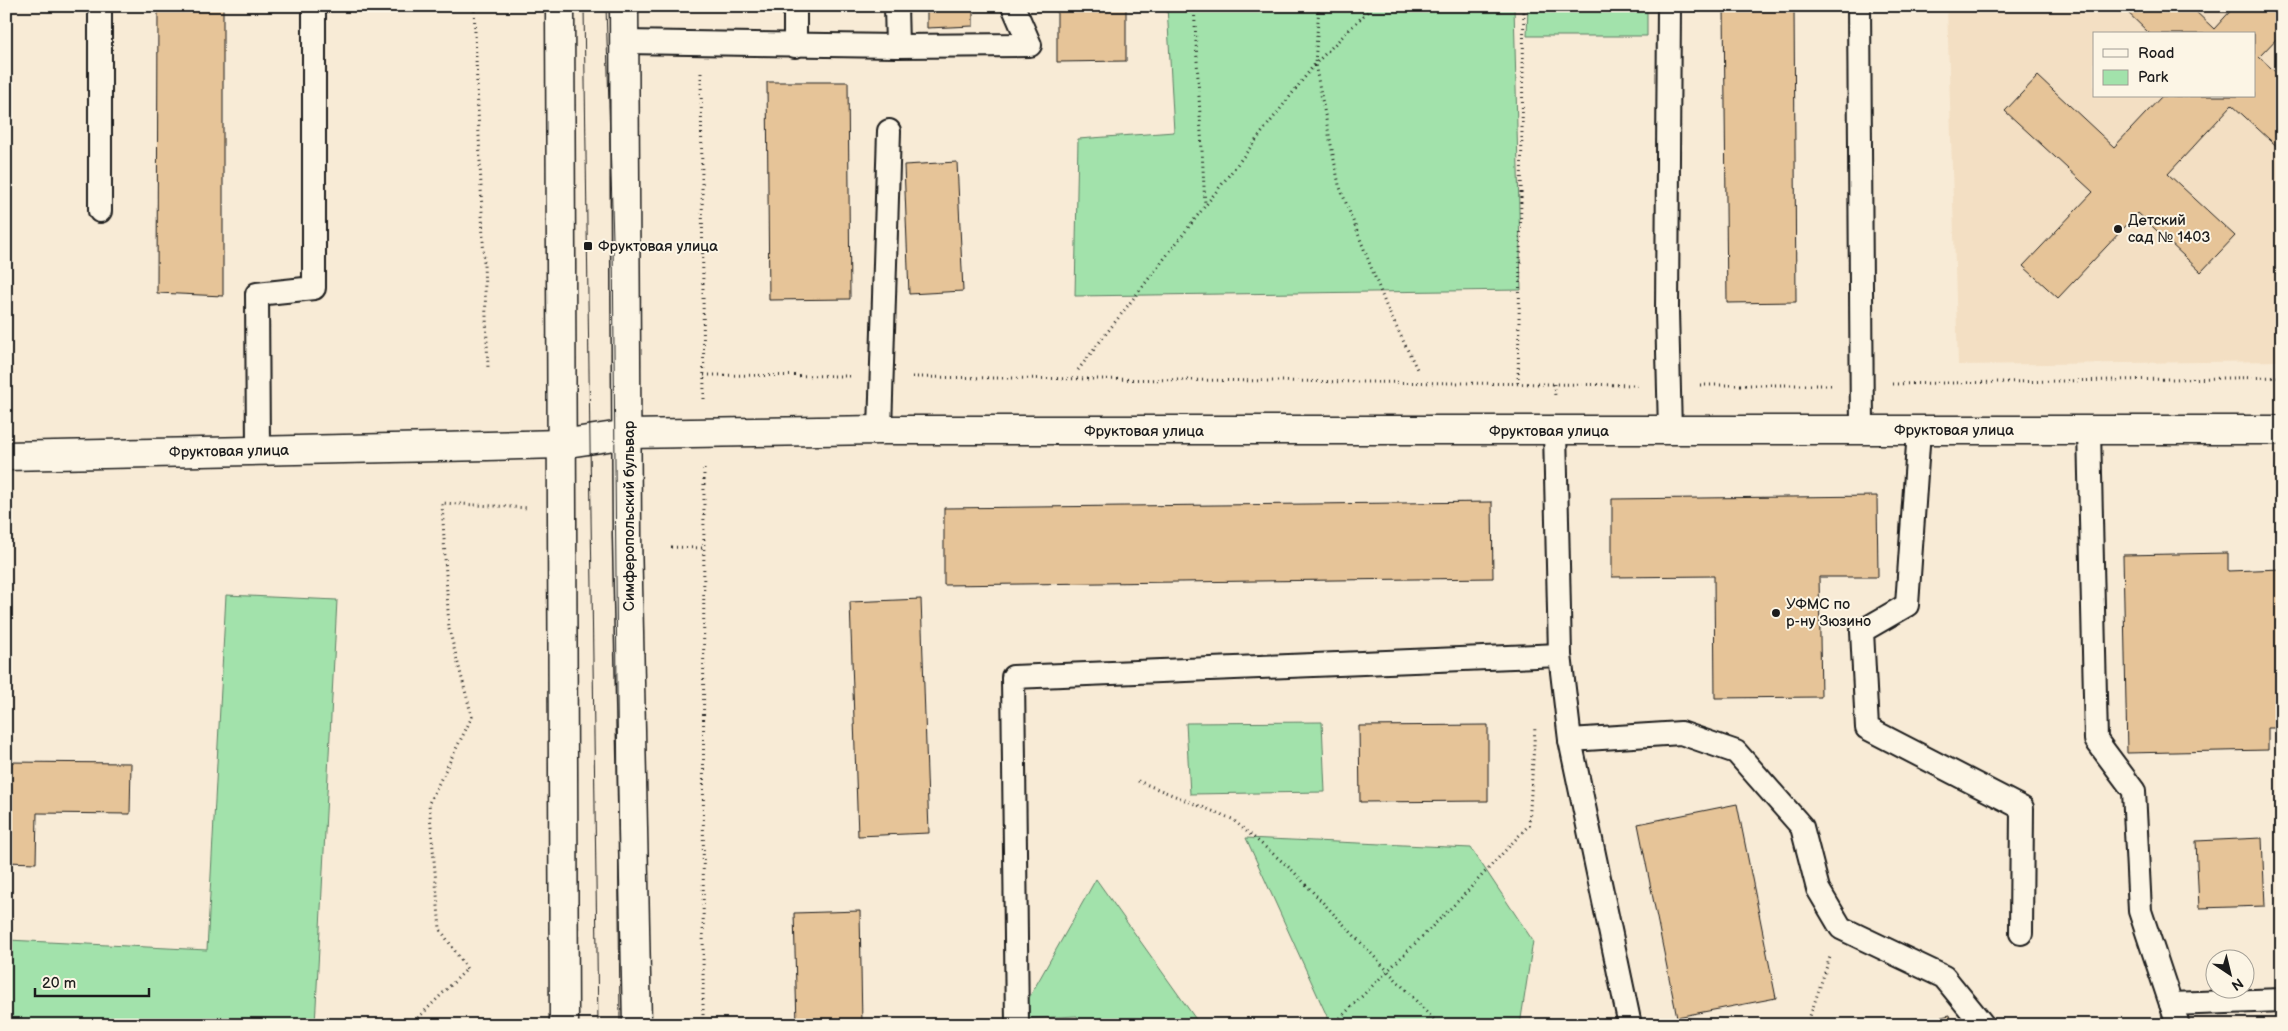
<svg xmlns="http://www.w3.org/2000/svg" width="2288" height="1031" font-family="'Balsamiq Sans',sans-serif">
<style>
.built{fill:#f3dfc3;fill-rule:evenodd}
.green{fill:#a2e2ab;stroke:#5f7f64}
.building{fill:#e6c498;stroke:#1c1c1c}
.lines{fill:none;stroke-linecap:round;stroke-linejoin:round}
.lane-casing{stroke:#1c1c1c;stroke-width:26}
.street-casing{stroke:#1c1c1c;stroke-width:31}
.secondary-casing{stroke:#1c1c1c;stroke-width:31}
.path{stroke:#1c1c1c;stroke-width:3;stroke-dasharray:1 4;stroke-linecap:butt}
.lane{stroke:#fcf5e5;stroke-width:22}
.street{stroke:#fcf5e5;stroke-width:28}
.secondary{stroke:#fcf5e5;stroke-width:28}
.tram{stroke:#1c1c1c;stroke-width:1}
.poi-dot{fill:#1c1c1c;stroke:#fcf5e5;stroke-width:2}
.labels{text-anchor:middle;stroke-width:4;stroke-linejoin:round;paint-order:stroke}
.poi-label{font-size:15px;fill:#1c1c1c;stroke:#fcf5e5;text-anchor:start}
.street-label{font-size:15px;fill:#1c1c1c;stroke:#fcf5e5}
</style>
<rect width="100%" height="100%" fill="#f8ebd6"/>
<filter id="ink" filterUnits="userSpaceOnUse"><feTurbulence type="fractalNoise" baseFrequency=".02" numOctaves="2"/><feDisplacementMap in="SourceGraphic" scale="10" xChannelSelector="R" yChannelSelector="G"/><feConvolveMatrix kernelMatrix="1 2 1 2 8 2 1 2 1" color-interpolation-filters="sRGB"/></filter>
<g filter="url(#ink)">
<path class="built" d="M1947,6h335v355l-324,4zM2094,34h160v62h-160z"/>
<g class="green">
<path d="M1167,6h347l7,284 -446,6 3,-157 96,-7z"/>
<path d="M1528,6h119v30h-120z"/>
<path d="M226,595l111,5 -22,425h-309l2,-85 199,10z"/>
<path d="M1322,722l3,70 -135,2 -4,-71z"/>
<path d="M1246,838l225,10 62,93 -13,84h-189z"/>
<path d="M1096,879l104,146h-120l-3,-9 -60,3z"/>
</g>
<g class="building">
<path d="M158,6h65v290l-66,-3z"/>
<path d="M927,6h46v20l-46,2z"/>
<path d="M1057,6h69v55l-69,1z"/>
<path d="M1724,6h70l2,296 -69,1z"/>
<path d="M2121,6h69l24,23 21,-23h47v27l-23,24 23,21v73l-50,-46 -64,69 67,62 -34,36 -63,-59 -80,85 -35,-32 70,-74 -88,-81 33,-35 76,71 48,-51h92v-62h-104z"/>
<path d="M767,82h81l2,217 -81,1z"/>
<path d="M957,162l6,129 -54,3 -5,-129z"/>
<path d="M1877,496l1,81h-59l2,120 -106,1 -1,-122 -102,1v-78z"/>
<path d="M1492,502l1,76 -549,7v-77z"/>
<path d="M2228,553v18l54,-2v159h-14v22l-141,3 -4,-198z"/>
<path d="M921,599l8,234 -71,3 -8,-234z"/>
<path d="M1488,725v76l-128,1 -1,-76z"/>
<path d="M6,762l125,1 -1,51 -93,-1 -1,50 -30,-1z"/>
<path d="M1737,804l39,194 -99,19 -39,-193z"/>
<path d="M2262,838l3,68 -66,2 -3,-67z"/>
<path d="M860,911l2,114h-65l-3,-112z"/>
<path d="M1950,1015l2,10h-44z"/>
</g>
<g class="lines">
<g class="lane-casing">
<g id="lane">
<path d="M795,6v40"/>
<path d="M896,6l1,40"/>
<path d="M1669,6l-2,305 3,120"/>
<path d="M1859,6l3,424"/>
<path d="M624,42l273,4 133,-1 -17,-39"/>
<path d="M100,211v-205"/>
<path d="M880,430l9,-299"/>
<path d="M1919,430l-12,175 -45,26 5,97 155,80 -1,125"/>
<path d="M2089,430l7,310 38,51 6,120 31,93 111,-4"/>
<path d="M1555,431l5,224 10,85 60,285"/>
<path d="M258,450l-1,-156 57,-6v-282"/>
<path d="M1570,740l111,-7 55,19 66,75 16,62 23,39 103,49 39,48"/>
<path d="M2171,1004l7,21"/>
<path d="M1017,1025l-4,-348 547,-22"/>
</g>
</g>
<g class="street-casing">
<path id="street" d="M6,456l481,-10 74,-2 67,-10 252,-4h1402"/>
</g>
<g class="secondary-casing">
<g id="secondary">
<path d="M560,6l4,1019"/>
<path d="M624,6l3,529 10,490"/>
</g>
</g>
<g class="path">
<path d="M474,6l14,362"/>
<path d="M1194,6l11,199"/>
<path d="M1319,6l-4,58 24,121 48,123 30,61"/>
<path d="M701,73l3,326"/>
<path d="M1078,370l237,-306 58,-58"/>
<path d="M704,375l147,1"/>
<path d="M912,377l727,8"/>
<path d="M1518,383l6,-377"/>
<path d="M1554,384l1,12"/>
<path d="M1892,384l390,-7"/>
<path d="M1700,385h131"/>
<path d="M671,547l32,1"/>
<path d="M1138,781l94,38 59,50 148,156"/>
<path d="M411,1025l56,-56 -27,-40 -11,-126 43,-86 -23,-88 -7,-126 87,5"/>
<path d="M703,1025l1,-560"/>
<path d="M1333,1025l128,-127 68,-73 6,-98"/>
<path d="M1807,1025l23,-68"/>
</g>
<use href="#lane" class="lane"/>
<use href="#street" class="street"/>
<use href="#secondary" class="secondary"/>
<g class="tram">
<path d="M584,6l14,1019"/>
<path d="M606,6l7,234 7,785"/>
</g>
</g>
</g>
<g class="poi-dot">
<circle cx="2118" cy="229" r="5"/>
<rect x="583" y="241" width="10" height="10" rx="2.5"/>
<circle cx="1776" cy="613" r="5"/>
</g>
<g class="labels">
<g class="poi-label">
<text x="2128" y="225">Детский<tspan x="2128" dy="17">сад № 1403</tspan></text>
<text x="598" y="251">Фруктовая улица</text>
<text x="1786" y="609">УФМС по<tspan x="1786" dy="17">р-ну Зюзино</tspan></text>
</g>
<g class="street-label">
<text x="1954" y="435">Фруктовая улица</text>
<text x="1144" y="436">Фруктовая улица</text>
<text x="1549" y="436">Фруктовая улица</text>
<text transform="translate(229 451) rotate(-1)" y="5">Фруктовая улица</text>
<text transform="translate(629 516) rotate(-90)" y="5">Симферопольский бульвар</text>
</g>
</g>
<rect width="2288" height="1031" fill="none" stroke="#fcf5e5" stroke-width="25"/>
<rect x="12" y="12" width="2263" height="1006" fill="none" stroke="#1c1c1c" stroke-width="2" filter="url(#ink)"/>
<rect x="2093" y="32" width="162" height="65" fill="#fcf5e5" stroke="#a29e95"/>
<rect x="2103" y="49" width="25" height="8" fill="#fcf5e5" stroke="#a29e95"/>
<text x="2138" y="58" font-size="15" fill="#1c1c1c">Road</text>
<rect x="2103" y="70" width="25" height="15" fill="#a2e2ab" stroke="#a29e95"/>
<text x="2138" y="82" font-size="15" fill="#1c1c1c">Park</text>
<g transform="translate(2230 974) rotate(145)"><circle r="24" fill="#fcf5e5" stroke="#a29e95"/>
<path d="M0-4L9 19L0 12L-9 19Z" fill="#1c1c1c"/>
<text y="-8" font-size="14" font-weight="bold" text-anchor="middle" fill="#1c1c1c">N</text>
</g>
<path d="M35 988v8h114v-8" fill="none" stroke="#1c1c1c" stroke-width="2.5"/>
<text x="42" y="988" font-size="15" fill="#1c1c1c" stroke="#fcf5e5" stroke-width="4" paint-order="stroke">20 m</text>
</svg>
